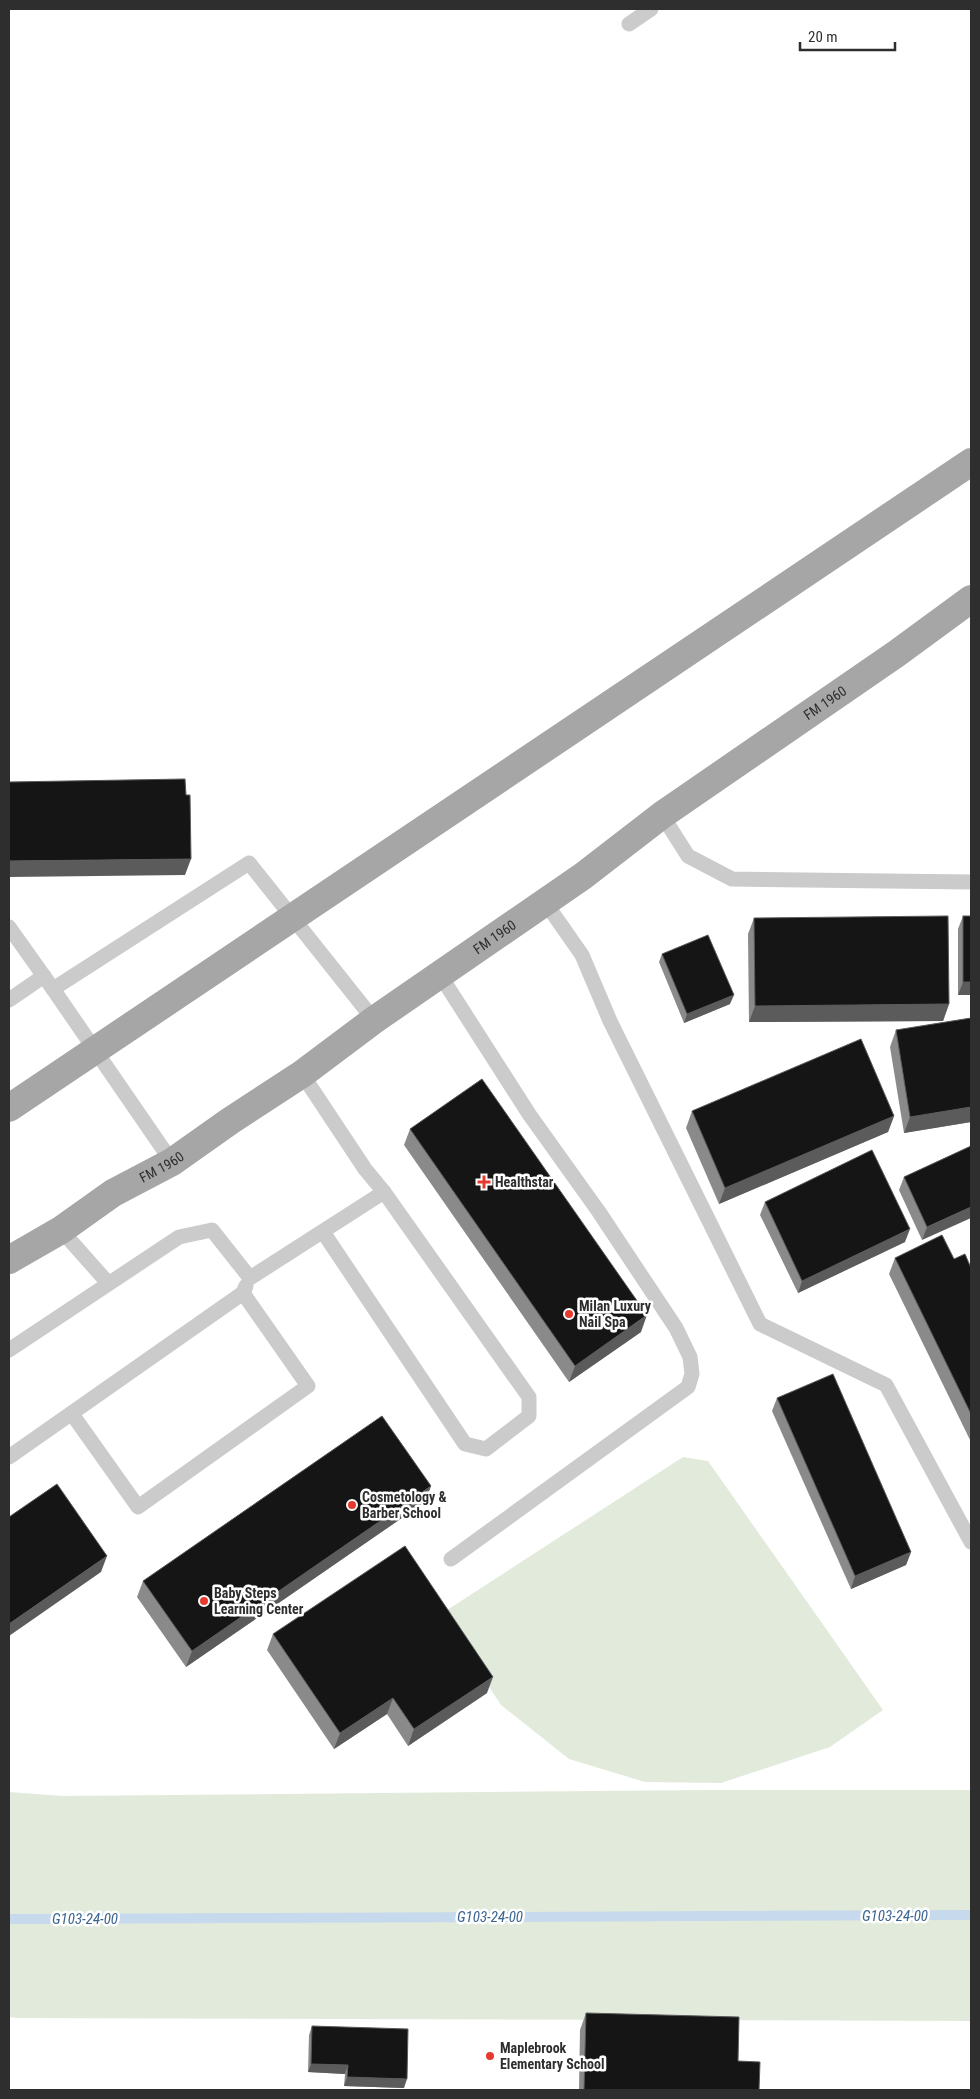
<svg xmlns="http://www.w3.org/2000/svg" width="980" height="2099" font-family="'Roboto Condensed',sans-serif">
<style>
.green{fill:#e2ebdb}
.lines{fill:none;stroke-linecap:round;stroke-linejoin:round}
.stream{stroke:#c7d9ec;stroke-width:10}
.lane{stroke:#cbcbcb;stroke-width:15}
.primary{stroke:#a6a6a6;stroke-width:28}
.wall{fill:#8a8a8a}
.shaded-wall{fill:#5b5b5b}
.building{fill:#151515;stroke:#5b5b5b}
.poi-dot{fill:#e63a2f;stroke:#fff;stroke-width:2}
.labels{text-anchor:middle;stroke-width:5;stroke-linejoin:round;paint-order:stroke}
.street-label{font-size:14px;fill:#2e2e2e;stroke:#fff}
.poi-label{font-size:14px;font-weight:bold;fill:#2e2e2e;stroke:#fff;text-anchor:start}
.water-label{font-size:15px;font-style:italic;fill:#3b6490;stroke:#fff}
</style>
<rect width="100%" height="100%" fill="#fff"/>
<g class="green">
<path d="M683,1457l25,4 175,249 -53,37 -109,36 -76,-1 -76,-23 -68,-54 -60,-91z"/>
<path d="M707,1790h264v231l-955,-3 -7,-1v-225l54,4z"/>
</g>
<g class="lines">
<path class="stream" d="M9,1919l962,-4"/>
<g class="lane">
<path d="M629,24l22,-15"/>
<path d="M662,815l26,41 44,23 239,3"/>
<path d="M545,902l37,53 28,66 150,303 126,61 85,157"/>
<path d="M9,927l44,62"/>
<path d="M440,975l89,139 70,98 77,116 14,29 2,17 -4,13 -237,172"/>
<path d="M9,1000l35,-24"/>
<path d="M302,1074l63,95 19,23 145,205v19l-43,33 -21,-5 -142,-212"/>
<path d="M172,1162l-119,-173 196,-126 125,157"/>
<path d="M61,1230l47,53"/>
<path d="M9,1350l170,-113 33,-7 38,48 134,-86"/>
<path d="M72,1414l66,93 170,-121 -65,-93"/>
<path d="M9,1457l234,-164 3,-7"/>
</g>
<g class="primary">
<path d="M9,1108l962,-646"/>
<path id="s1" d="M9,1260l52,-30 52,-37 59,-31 58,-41 72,-47 72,-54 209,-144 79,-61 234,-161 75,-55"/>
</g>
</g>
<g class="wall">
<path d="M963,916l8,79h-13v-66z"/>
<path d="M754,918l195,86 -6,17 -194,1 -1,-88z"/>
<path d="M662,954l68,50 -46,19 -25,-61z"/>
<path d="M971,1018v104l-67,11 -14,-86 6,-17z"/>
<path d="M692,1111l202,5 -6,16 -169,72 -33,-76z"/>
<path d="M410,1129l231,203 -72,50 -165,-237z"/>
<path d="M971,1146l-49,94 -23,-50 5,-13z"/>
<path d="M765,1202l140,40 -107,51 -38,-78z"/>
<path d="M895,1258l59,1 17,9v174l-82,-168z"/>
<path d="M777,1398l134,154 -5,13 -55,24 -79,-178z"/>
<path d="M431,1486l-6,16 -239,165 -49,-70 6,-16z"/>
<path d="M273,1634l214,59 -79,53 -21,-32 -53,35 -67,-99z"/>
<path d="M586,2013l152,48 21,29h-180l1,-60z"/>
<path d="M312,2026l92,62 -60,-2 1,-12 -37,-2 1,-37z"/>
</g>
<g class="shaded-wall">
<path d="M191,859l-6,16 -176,2v-16z"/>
<path d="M963,982h8v13h-13z"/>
<path d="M734,995l-4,9 -46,19 3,-9z"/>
<path d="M949,1004l-6,17 -194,1 6,-16z"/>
<path d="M971,1107v15l-67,11 6,-16z"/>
<path d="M894,1116l-6,16 -169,72 6,-16z"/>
<path d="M971,1207v11l-49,22 5,-13z"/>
<path d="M910,1229l-5,13 -107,51 4,-12z"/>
<path d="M647,1315l-6,17 -72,50 6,-16z"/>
<path d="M431,1486l-6,16 -239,165 6,-16z"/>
<path d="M911,1552l-5,13 -55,24 4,-13z"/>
<path d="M107,1556l-6,16 -92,64v-12z"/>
<path d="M493,1677l-6,16 -79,53 6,-17z"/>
<path d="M393,1698l-6,16 -53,35 6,-16z"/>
<path d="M311,2064l37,1 -3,9 -37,-2z"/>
<path d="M347,2077l60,2 -3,9 -60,-2z"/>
</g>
<g class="building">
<path d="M185,779l1,16h4l1,64 -182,2v-79z"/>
<path d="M948,916l1,88 -194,2 -1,-88z"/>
<rect x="963" y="916" width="8" height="66"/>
<path d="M708,935l26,60 -47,19 -25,-60z"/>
<path d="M971,1018v89l-61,10 -14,-87z"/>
<path d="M861,1039l33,77 -169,72 -33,-77z"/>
<path d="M482,1079l165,236 -72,51 -165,-237z"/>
<path d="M971,1146v61l-44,20 -23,-50z"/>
<path d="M872,1150l38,79 -108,52 -37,-79z"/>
<path d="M942,1235l12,24 11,-5 6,14v146l-76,-156z"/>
<path d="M833,1374l78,178 -56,24 -78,-178z"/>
<path d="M382,1416l49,70 -239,165 -49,-70z"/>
<path d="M57,1484l50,72 -98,68v-107z"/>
<path d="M405,1546l88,131 -79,52 -21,-31 -53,35 -67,-99z"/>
<path d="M586,2013l153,4 -1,44 22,1 -1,28h-175z"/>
<path d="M312,2026l96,3 -1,50 -60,-2 1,-12 -37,-1z"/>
</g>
<g class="poi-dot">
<path d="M481.5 1174.5h5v5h5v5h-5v5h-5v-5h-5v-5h5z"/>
<circle cx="569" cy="1314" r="5"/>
<circle cx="352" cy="1505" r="5"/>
<circle cx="204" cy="1601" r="5"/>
<circle cx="490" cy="2056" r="5"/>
</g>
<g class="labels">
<g class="street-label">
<text dy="5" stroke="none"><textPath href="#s1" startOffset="989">FM 1960</textPath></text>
<text dy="5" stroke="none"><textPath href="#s1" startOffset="584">FM 1960</textPath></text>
<text dy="5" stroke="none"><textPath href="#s1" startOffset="179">FM 1960</textPath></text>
</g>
<g class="poi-label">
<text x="495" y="1187">Healthstar</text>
<text x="579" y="1311">Milan Luxury<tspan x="579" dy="16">Nail Spa</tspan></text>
<text x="362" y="1502">Cosmetology &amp;<tspan x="362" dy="16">Barber School</tspan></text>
<text x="214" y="1598">Baby Steps<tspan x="214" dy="16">Learning Center</tspan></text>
<text x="500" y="2053">Maplebrook<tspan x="500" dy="16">Elementary School</tspan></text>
</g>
<g class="water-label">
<text x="895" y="1921">G103-24-00</text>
<text x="490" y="1922">G103-24-00</text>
<text x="85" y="1924">G103-24-00</text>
</g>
</g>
<rect width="980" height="2099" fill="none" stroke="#2e2e2e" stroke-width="20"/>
<path d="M800 42v8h95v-8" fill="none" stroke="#2e2e2e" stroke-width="2.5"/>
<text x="808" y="42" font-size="15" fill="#2e2e2e" stroke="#ffffff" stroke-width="4" paint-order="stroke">20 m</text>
</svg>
